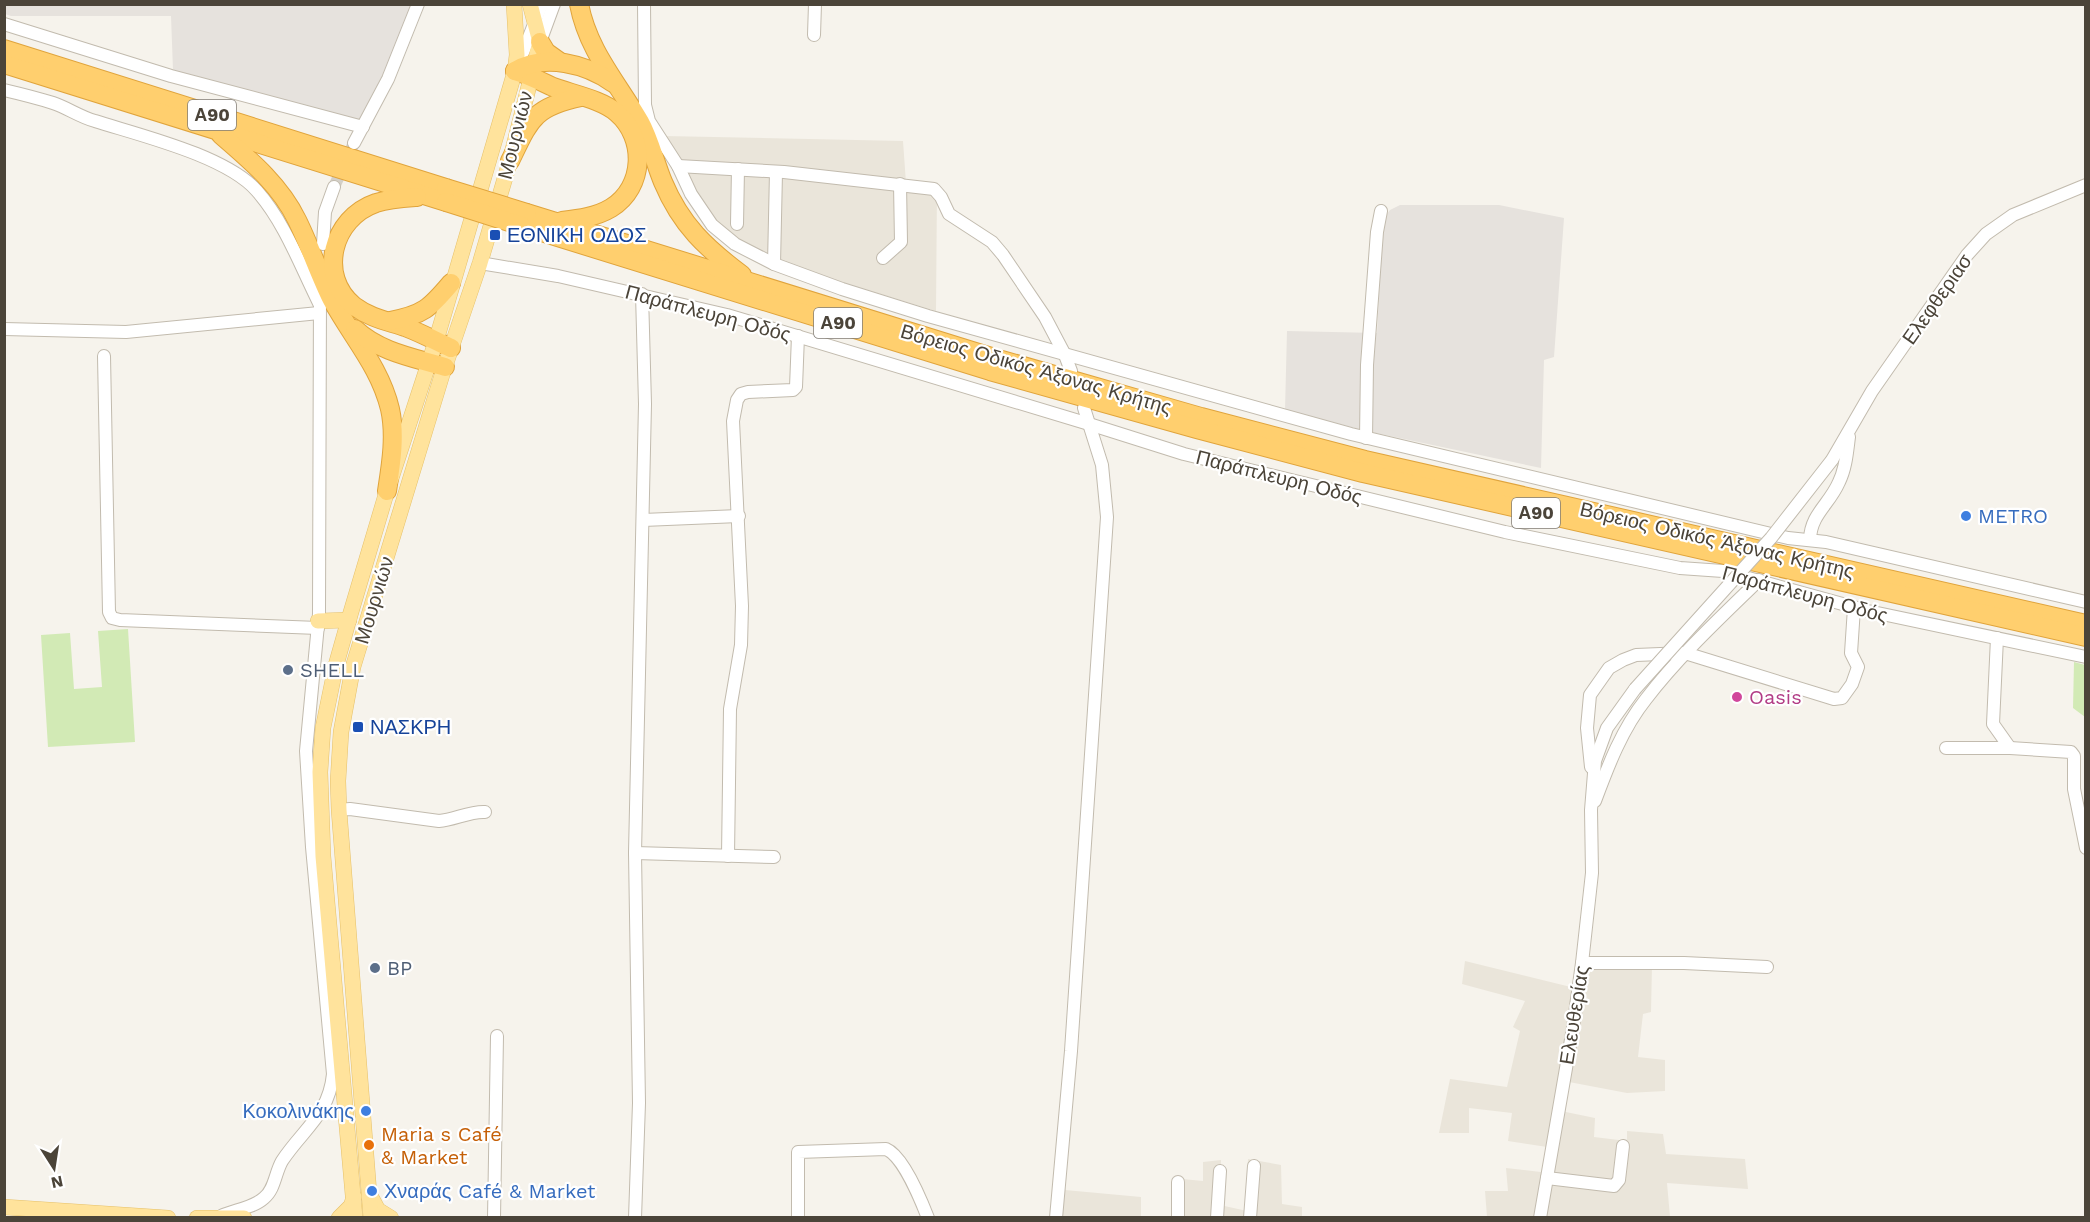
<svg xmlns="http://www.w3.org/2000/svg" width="2090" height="1222" font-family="'Work Sans',sans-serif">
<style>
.residential{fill:#eae5da}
.industrial{fill:#e6e2dd}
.green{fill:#d2eab5}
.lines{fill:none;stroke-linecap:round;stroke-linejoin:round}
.minor-tunnel{stroke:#d4d0c8;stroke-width:12;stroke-dasharray:12 6;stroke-linecap:butt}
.minor-casing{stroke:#c2bbae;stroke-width:14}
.major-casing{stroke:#e6c16a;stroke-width:16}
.highway-casing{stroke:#e0a43c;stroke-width:20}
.minor{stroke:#fff;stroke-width:12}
.major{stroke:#ffe39c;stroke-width:15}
.highway{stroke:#ffcf6e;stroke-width:18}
.minor-bridge-casing{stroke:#c2bbae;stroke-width:14;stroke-linecap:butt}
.highway-bridge-casing{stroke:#e0a43c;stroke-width:20;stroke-linecap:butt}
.minor-bridge{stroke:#fff;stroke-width:12}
.highway-bridge{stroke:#ffcf6e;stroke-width:18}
.transit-dot{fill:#1a4fb4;stroke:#fff;stroke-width:2}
.shop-dot{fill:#3f7fe0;stroke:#fff;stroke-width:2}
.service-dot{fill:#5c6f8a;stroke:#fff;stroke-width:2}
.hotel-dot{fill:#d1479c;stroke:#fff;stroke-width:2}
.food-dot{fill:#e8710a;stroke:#fff;stroke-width:2}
.labels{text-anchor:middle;stroke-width:4.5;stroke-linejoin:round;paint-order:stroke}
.shield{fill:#fff;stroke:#817c74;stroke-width:1.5}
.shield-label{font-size:18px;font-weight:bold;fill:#4b4439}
.street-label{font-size:20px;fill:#4b4439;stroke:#fff}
.transit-label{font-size:20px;fill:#164399;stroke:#fff;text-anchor:start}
.shop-label{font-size:20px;fill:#366cbe;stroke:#fff;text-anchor:start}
.service-label{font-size:20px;fill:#4e5e75;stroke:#fff;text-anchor:start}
.hotel-label{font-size:20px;fill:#b23c85;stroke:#fff;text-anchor:start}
.food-label{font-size:20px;fill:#c56008;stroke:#fff;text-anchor:start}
</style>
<rect width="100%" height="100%" fill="#f6f3ec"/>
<g class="residential">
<path d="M664,136l239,5 3,42 31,5 -1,123 -157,-48 -35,-16 -28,-23 -24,-29z"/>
<path d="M1465,961l118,29 6,-25h63l-1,47 -8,2 -5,43 27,3v31l-38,2 -58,-11 -8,29 34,7 -1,19 33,4v-10l36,3 3,20 79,5 3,30 -81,-6 3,34h-183l-2,-26h23l-2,-23 43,5 5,-25 -46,-7 4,-28 -43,-5v25h-30l11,-54 57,8 13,-56 -7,-4 12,-26 -63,-17z"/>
<path d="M1248,1159l33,6 1,39 20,3v10l-131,1 1,-40 31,3v-19l18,-2 -1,45 27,6z"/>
<path d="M1065,1190l76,7v20l-80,1z"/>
</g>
<g class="industrial">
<path d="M4,5h410l-32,78 -22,37 -187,-50 -2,-54h-160l-6,-2z"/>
<path d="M1400,205h99l65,13 -10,139 -10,3 -3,108 -170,-36 -86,-22 2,-79 90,2 6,-114 7,-9z"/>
</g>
<g class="green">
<path d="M128,629l7,113 -87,5 -7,-112 29,-2 4,56 28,-2 -4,-56z"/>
<path d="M2074,662l11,3v52l-12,-9z"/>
</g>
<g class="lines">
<path class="minor-tunnel" d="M334,187l20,-44"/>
<g class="minor-casing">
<g id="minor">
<path d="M644,4l1,101 4,16 29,45 13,28 21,31 23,19 39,20 68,25 86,27 423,118 437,104 38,4 260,60"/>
<path d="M4,24l167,52 192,51"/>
<path d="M814,35l1,-31"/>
<path d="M540,42l14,-38"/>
<path d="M518,65l24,-61"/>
<path d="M4,90c17,4 33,8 49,13 15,5 27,14 42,18 44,14 132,35 162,70 28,32 43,74 62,112"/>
<path d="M354,143l34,-64 30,-75"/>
<path d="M678,166l106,6 150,17 7,8 8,17 43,28 11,13 42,62 20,38 6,16"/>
<path d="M737,224l1,-55"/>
<path d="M323,244l2,-32 9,-25"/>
<path d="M883,258l18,-16 -1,-58"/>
<path d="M480,263l78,13 169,39 362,109 95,30 321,78 175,36 43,3 145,40 218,46"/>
<path d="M774,264l2,-92"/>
<path d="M4,329l122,3 193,-19"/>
<path d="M104,356l5,256 3,6 8,2 198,8"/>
<path d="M1366,438l1,-73 10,-133 4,-21"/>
<path d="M1832,460l40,-69 95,-136 19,-21 27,-19 73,-30"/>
<path d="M643,520l96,-4"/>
<path d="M1810,539c1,-25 19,-34 29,-57 7,-14 8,-30 10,-45"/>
<path d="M1997,638l-4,86 17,24"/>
<path d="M1946,748h64l61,4 3,4v33l12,59"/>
<path d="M1591,767l-4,-39 3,-33 19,-27 14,-8 13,-5 49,-2 149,46 8,-1 10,-14 6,-17 -7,-14 3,-45"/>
<path d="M1595,801c13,-35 27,-72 51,-102 33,-43 74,-81 113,-119"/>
<path d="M339,810l11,-1 89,12c15,-1 31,-10 46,-9"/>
<path d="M635,853l139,4"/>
<path d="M728,856l2,-147 11,-64 1,-39 -9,-185 4,-21 4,-6 7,-2 45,-2 3,-3 2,-51"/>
<path d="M1582,963h102l83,4"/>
<path d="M1547,1178l67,8 5,-6 4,-34"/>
<path d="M221,1216c13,-6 32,-8 43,-18 11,-9 11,-25 18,-37 21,-32 47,-46 51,-87l-21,-227 -6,-96 13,-137 1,-321"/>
<path d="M494,1218l3,-182"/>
<path d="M635,1218l4,-115 -4,-250 10,-449 -3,-110"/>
<path d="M798,1218v-66l88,-3c17,7 35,51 42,69"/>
<path d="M1056,1218l15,-167 36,-534 -5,-52 -18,-57"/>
<path d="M1178,1218v-36"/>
<path d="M1217,1218l3,-47"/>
<path d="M1250,1218l4,-52"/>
<path d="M1540,1218l33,-190 9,-65 10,-90 -1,-63 4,-49 12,-33 28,-39"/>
</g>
</g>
<g class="major-casing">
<g id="major">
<path d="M318,621l31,-1"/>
<path d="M371,1197l7,13 13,8"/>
<path d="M4,1207l164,11"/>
<path d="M197,1218h47"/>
<path d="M339,1218l12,-12 3,-9"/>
<path d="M355,1218l-32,-362 -3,-84 3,-44 13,-63 15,-53 36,-121 49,-150 79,-270 2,-16 -3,-51"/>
<path d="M371,1218l-32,-408 -1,-29 3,-49 12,-65 89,-292 38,-112 30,-102 30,-119 -10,-38"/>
</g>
</g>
<g class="highway-casing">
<g id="highway">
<path d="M579,4c9,47 38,78 61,118 10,18 15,41 23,60 18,43 43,66 79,93"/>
<path d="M540,42l6,10 14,10"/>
<path d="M4,49l442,139"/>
<path d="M4,64l442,138"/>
<path d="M515,71c14,4 25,10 38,16 19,7 50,13 64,26 29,25 28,74 -6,95 -15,9 -32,11 -49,13"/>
<path d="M515,71c29,-18 72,-7 98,12"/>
<path d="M221,135c29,25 59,50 76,85 13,26 22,54 35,80 20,37 48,67 58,109 6,27 1,56 -3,82"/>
<path d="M510,161c20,-41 23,-54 71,-64"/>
<path d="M417,197c-13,1 -28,2 -41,6 -44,15 -59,73 -22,103 16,12 33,15 51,21 16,6 31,14 46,21"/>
<path d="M527,213l468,145 206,59 164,43 721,164"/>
<path d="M522,226l468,145 207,58 166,44 723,164"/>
<path d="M390,321c33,-6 40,-13 61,-38"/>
<path d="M355,329c24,23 60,29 90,38"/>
</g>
</g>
<use href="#minor" class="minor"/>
<use href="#major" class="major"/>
<use href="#highway" class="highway"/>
<g class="minor-bridge-casing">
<path id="minor-bridge" d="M1635,689l136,-151 61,-78"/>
</g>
<g class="highway-bridge-casing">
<g id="highway-bridge">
<path d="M446,188l81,25"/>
<path d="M446,202l76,24"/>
</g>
</g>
<use href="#minor-bridge" class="minor-bridge"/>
<use href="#highway-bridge" class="highway-bridge"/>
</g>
<g class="transit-dot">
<rect x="489" y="229" width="12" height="12" rx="3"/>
<rect x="352" y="721" width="12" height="12" rx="3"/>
</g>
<g class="shop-dot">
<circle cx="1966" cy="516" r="6"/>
<circle cx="366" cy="1111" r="6"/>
<circle cx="372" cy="1191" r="6"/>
</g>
<g class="service-dot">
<circle cx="288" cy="670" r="6"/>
<circle cx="375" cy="968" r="6"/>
</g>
<circle class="hotel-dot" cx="1737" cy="697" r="6"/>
<circle class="food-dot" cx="369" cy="1145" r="6"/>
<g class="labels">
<g class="shield">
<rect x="188" y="100" width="48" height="30" rx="4.5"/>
<rect x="814" y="308" width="48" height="30" rx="4.5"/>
<rect x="1512" y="498" width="48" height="30" rx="4.5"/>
</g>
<g class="shield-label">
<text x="212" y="121">Α90</text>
<text x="838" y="329">Α90</text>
<text x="1536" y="519">Α90</text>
</g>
<g class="street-label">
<text transform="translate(515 135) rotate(-76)" y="7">Μουρνιών</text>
<text transform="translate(1937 299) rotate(-55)" y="7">Ελεφθεριασ</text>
<text transform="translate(708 313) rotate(15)" y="7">Παράπλευρη Οδός</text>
<text transform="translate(1036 369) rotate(16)" y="7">Βόρειος Οδικός Άξονας Κρήτης</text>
<text transform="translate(1279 477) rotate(14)" y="7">Παράπλευρη Οδός</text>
<text transform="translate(1717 540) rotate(13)" y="7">Βόρειος Οδικός Άξονας Κρήτης</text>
<text transform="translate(1805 594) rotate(15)" y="7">Παράπλευρη Οδός</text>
<text transform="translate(374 600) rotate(-73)" y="7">Μουρνιών</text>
<text transform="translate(1574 1015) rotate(-81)" y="7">Ελευθερίας</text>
</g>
<g class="transit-label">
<text x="507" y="242">ΕΘΝΙΚΗ ΟΔΟΣ</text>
<text x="370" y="734">ΝΑΣΚΡΗ</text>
</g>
<g class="shop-label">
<text x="1978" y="523">METRO</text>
<text x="354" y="1118" text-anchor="end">Κοκολινάκης</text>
<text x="384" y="1198">Χναράς Café &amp; Market</text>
</g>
<g class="service-label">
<text x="300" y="677">SHELL</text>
<text x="387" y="975">BP</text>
</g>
<g class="hotel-label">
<text x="1749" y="704">Oasis</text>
</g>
<g class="food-label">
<text x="381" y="1141">Maria s Café<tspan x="381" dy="23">&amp; Market</tspan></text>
</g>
</g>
<rect width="2090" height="1222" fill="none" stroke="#4b4439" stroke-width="12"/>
<g transform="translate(54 1168) rotate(168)" stroke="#ffffff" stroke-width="4.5" paint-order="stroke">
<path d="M0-4.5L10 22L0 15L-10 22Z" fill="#4b4439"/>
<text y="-9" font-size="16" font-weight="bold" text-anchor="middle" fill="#4b4439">N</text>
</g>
</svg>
